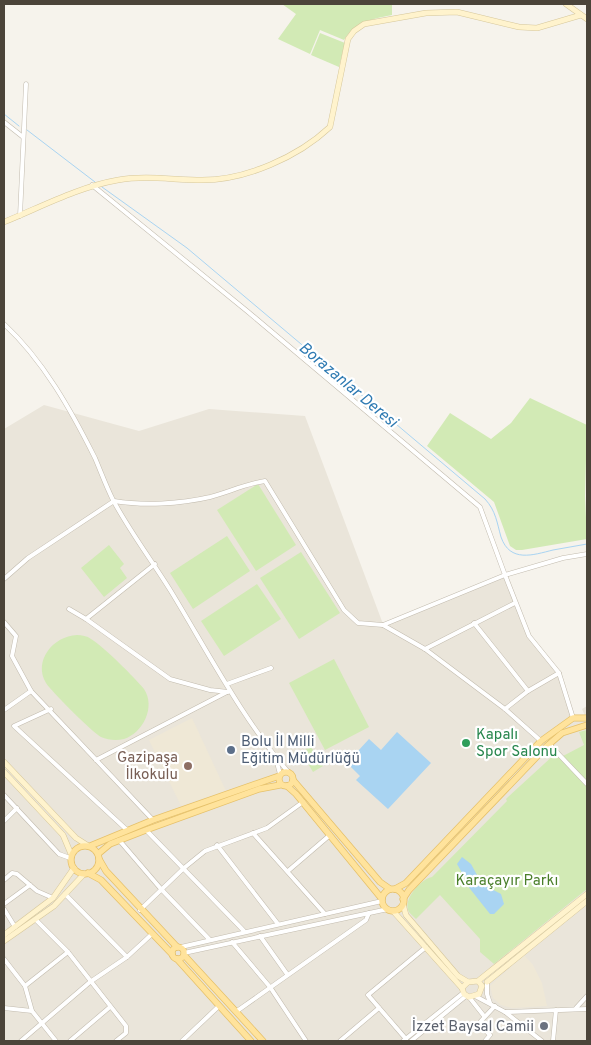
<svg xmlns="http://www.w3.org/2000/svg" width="591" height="1045" font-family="Overpass,sans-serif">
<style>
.residential{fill:#eae5da}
.education{fill:#efe8d6}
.green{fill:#d2eab5}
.water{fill:#a9d4f2}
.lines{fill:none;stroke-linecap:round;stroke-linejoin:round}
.stream{stroke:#a9d4f2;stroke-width:1}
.street-casing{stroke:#c2bbae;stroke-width:5}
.secondary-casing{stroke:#d6c79b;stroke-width:6}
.primary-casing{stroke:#e6c16a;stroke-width:7}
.street{stroke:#fff;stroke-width:4}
.secondary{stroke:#fff3cd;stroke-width:5}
.primary{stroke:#ffe39c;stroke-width:5.5}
.leisure-dot{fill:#2e9e5b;stroke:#fff;stroke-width:2}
.service-dot{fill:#5c6f8a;stroke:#fff;stroke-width:2}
.education-dot{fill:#8d6e63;stroke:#fff;stroke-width:2}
.worship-dot{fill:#6b7280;stroke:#fff;stroke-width:2}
.labels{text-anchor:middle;stroke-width:4.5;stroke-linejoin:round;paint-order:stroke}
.leisure-label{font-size:15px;fill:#27864d;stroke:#fff;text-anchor:start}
.service-label{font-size:15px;fill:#4e5e75;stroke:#fff;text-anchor:start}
.education-label{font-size:15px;fill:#785e54;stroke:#fff;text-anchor:end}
.park-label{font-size:15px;fill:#4a7f2a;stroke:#fff}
.worship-label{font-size:15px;fill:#5b616d;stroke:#fff;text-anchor:end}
.water-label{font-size:16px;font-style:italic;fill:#2e7ab2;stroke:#fff}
</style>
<rect width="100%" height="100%" fill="#f6f3ec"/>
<path class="residential" d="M44,405l95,26 70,-22 96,7 78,208 122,-49 25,62 30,35 15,45 10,-1 -3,-7 5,-3v335h-583v-612z"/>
<g class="education">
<path d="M192,718l34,73 -45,15 -32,-66z"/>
<path d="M524,955l9,10 9,18 5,23 -35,2 -11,-3 -8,-7 -3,-12z"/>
</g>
<g class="green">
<path d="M282,4h110v11c-20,4 -37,7 -48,25l-24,-10 -10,24 -32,-15 18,-25z"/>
<path d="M320,33l25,10 -6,24 -28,-12z"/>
<path d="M530,398l57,27 -2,71 2,43 -65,11h-6l-6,-4 -16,-44 -67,-56 23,-33 41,26 20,-16z"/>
<path d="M258,484l38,61 -40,26 -39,-61z"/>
<path d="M227,536l23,35 -57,38 -23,-36z"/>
<path d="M109,545l15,19 -4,4 7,10 -23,19 -23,-29z"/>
<path d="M301,552l39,61 -41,26 -39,-61z"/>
<path d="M257,584l24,35 -57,37 -23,-35z"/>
<path d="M77,635c5,0 10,1 14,4 11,6 45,40 53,50 12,18 -1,44 -20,50 -8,2 -16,1 -23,-2 -8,-4 -50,-46 -55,-54 -13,-22 7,-47 31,-48z"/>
<path d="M334,659l35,68 -44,23 -36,-67z"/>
<path d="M587,730v51l-24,-25 21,-11 -5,-13z"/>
<path d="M311,747l12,19 -10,6 -12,-20z"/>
<path d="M556,753l31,33v103l-93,75 -14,-12v-13l-40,-44 -24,24c-3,-3 -7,-6 -8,-9 -4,-12 13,-31 24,-33l75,-76 -1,-2 2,-2z"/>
</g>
<g class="water">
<path d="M397,732l34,31 -43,46 -32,-29 4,-4 -13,-13 22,-24 12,11z"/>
<path d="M462,857l9,7 11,20 19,10 3,10 -10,10h-4l-23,-29 -2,-7 -8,-14z"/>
</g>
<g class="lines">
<g class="stream">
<path d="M4,114l15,12"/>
<path d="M27,130l68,52"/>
<path d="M102,187l85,61 298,251c11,12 12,24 16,38 9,26 32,18 52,13 11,-2 23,-4 34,-6"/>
</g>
<g class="street-casing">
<g id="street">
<path d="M4,122l19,15"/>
<path d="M92,185l155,126 233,196 25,68 -122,50"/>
<path d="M20,216l6,-132"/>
<path d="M4,324c39,36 67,86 91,134 6,14 11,28 18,42 17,32 40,62 59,93 37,61 71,127 118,181"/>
<path d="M4,579l24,-21 86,-57c30,5 66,3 96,-4 19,-5 35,-13 55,-16l79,129 14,13 25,2 42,24 80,60 36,32"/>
<path d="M69,609l17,10 69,-55"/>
<path d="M86,619l84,60 40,11 18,2"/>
<path d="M4,622l12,14 -4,20 19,35 122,129"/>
<path d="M474,623l54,68"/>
<path d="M425,649l90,-46"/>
<path d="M227,684l44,-16"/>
<path d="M51,709l-37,17 113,104"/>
<path d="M505,709l23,-18 31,-18"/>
<path d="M4,710l27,-19"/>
<path d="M573,718l-14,-45 -30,-37 -24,-61 58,-17 24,-4"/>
<path d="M549,744l38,40"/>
<path d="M276,759l4,15"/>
<path d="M96,760l131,-68"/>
<path d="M4,795l55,59 11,4"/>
<path d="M4,821l13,-13"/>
<path d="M146,830l98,101"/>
<path d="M253,833l72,81"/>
<path d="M119,840l42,49 49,51"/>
<path d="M217,845l61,79"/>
<path d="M288,871l42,-36"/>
<path d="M4,880l8,-7 5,1 20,17 16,7"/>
<path d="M65,894l62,63"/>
<path d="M4,904l26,-19"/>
<path d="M4,909l11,18"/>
<path d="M140,910l44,-42 21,-17 62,-23 36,-26"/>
<path d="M36,920l32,32 58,74v7l-10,8"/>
<path d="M260,936l27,38"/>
<path d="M232,942l38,45 36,54"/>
<path d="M181,947l201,-46"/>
<path d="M184,953l204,-44"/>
<path d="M4,959l21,27 7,25 24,30"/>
<path d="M487,982v12l3,9"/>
<path d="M25,986l43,-34"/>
<path d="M475,996l30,16 82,-3"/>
<path d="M469,997l15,19"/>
<path d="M4,1008l28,3"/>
<path d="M576,1008l11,-12"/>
<path d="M237,1011l129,-91 3,-7"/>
<path d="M505,1012l37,29"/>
<path d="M406,1039l-38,-44 58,-48"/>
<path d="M21,1041l69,-59 37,-25 25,-23"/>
<path d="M70,1041l40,-34"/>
<path d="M182,1041l37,-35"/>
<path d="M340,1041l39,-33"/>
<path d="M403,1041l60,-48"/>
<path d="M411,1041l55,-45"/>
<path d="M485,1041l5,-6 -8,-8 -1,-6 14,-15"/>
<path d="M553,1041l3,-31"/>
</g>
</g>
<g class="secondary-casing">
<g id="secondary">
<path d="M566,4l21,15"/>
<path d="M4,222c37,-15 74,-35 114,-42 28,-5 56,0 84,0 44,0 96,-23 128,-53l18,-88 6,-8 10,-7 62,-11 31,-1 62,15 18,1 44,-13"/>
<path d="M4,762l72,76 11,7"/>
<path d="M4,772l59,63 8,19"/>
<path d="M403,904l3,11 52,61 10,6"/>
<path d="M393,911l69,77"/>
<path d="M4,935l49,-37 21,-30"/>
<path d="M4,941l50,-35 30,-32"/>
<path d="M478,981l4,5 -3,8 -10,3 -5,-3 -2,-6 6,-6 10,-1 109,-87"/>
<path d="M487,982l100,-81"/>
</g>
</g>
<g class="primary-casing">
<g id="primary">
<circle cx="286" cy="779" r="7"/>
<path d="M293,780l87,102 10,7"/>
<path d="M287,786l9,8 86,105"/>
<circle cx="85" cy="860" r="14"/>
<path d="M90,846l63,-26 126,-44"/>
<path d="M98,854l12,-10 36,-14 113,-41 21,-4"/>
<path d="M99,859l7,12 71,76"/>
<path d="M88,873l13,7 71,74"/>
<path d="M395,889l11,-6 135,-142 32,-23h14"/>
<circle cx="393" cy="900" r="11"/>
<path d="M403,899l6,-9 138,-144 15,-13 25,-8"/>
<circle cx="178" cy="953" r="6"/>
<path d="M184,955l79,86"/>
<path d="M177,959l74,82"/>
</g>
</g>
<use href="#street" class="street"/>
<use href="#secondary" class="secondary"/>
<use href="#primary" class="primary"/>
</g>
<circle class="leisure-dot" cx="466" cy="743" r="5"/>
<circle class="service-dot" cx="231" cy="750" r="5"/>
<circle class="education-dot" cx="188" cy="766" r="5"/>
<circle class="worship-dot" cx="544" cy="1026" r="5"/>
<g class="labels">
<g class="leisure-label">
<text x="476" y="739">Kapalı<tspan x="476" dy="17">Spor Salonu</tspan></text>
</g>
<g class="service-label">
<text x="241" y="746">Bolu İl Milli<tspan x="241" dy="17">Eğitim Müdürlüğü</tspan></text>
</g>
<g class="education-label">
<text x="178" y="762">Gazipaşa<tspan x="178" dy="17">İlkokulu</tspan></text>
</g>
<g class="park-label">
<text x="507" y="885">Karaçayır Parkı</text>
</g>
<g class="worship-label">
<text x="534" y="1031">İzzet Baysal Camii</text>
</g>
<g class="water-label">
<text transform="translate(349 384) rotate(40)" y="6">Borazanlar Deresi</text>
</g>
</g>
<rect width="591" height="1045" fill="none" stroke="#4b4439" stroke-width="10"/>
</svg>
